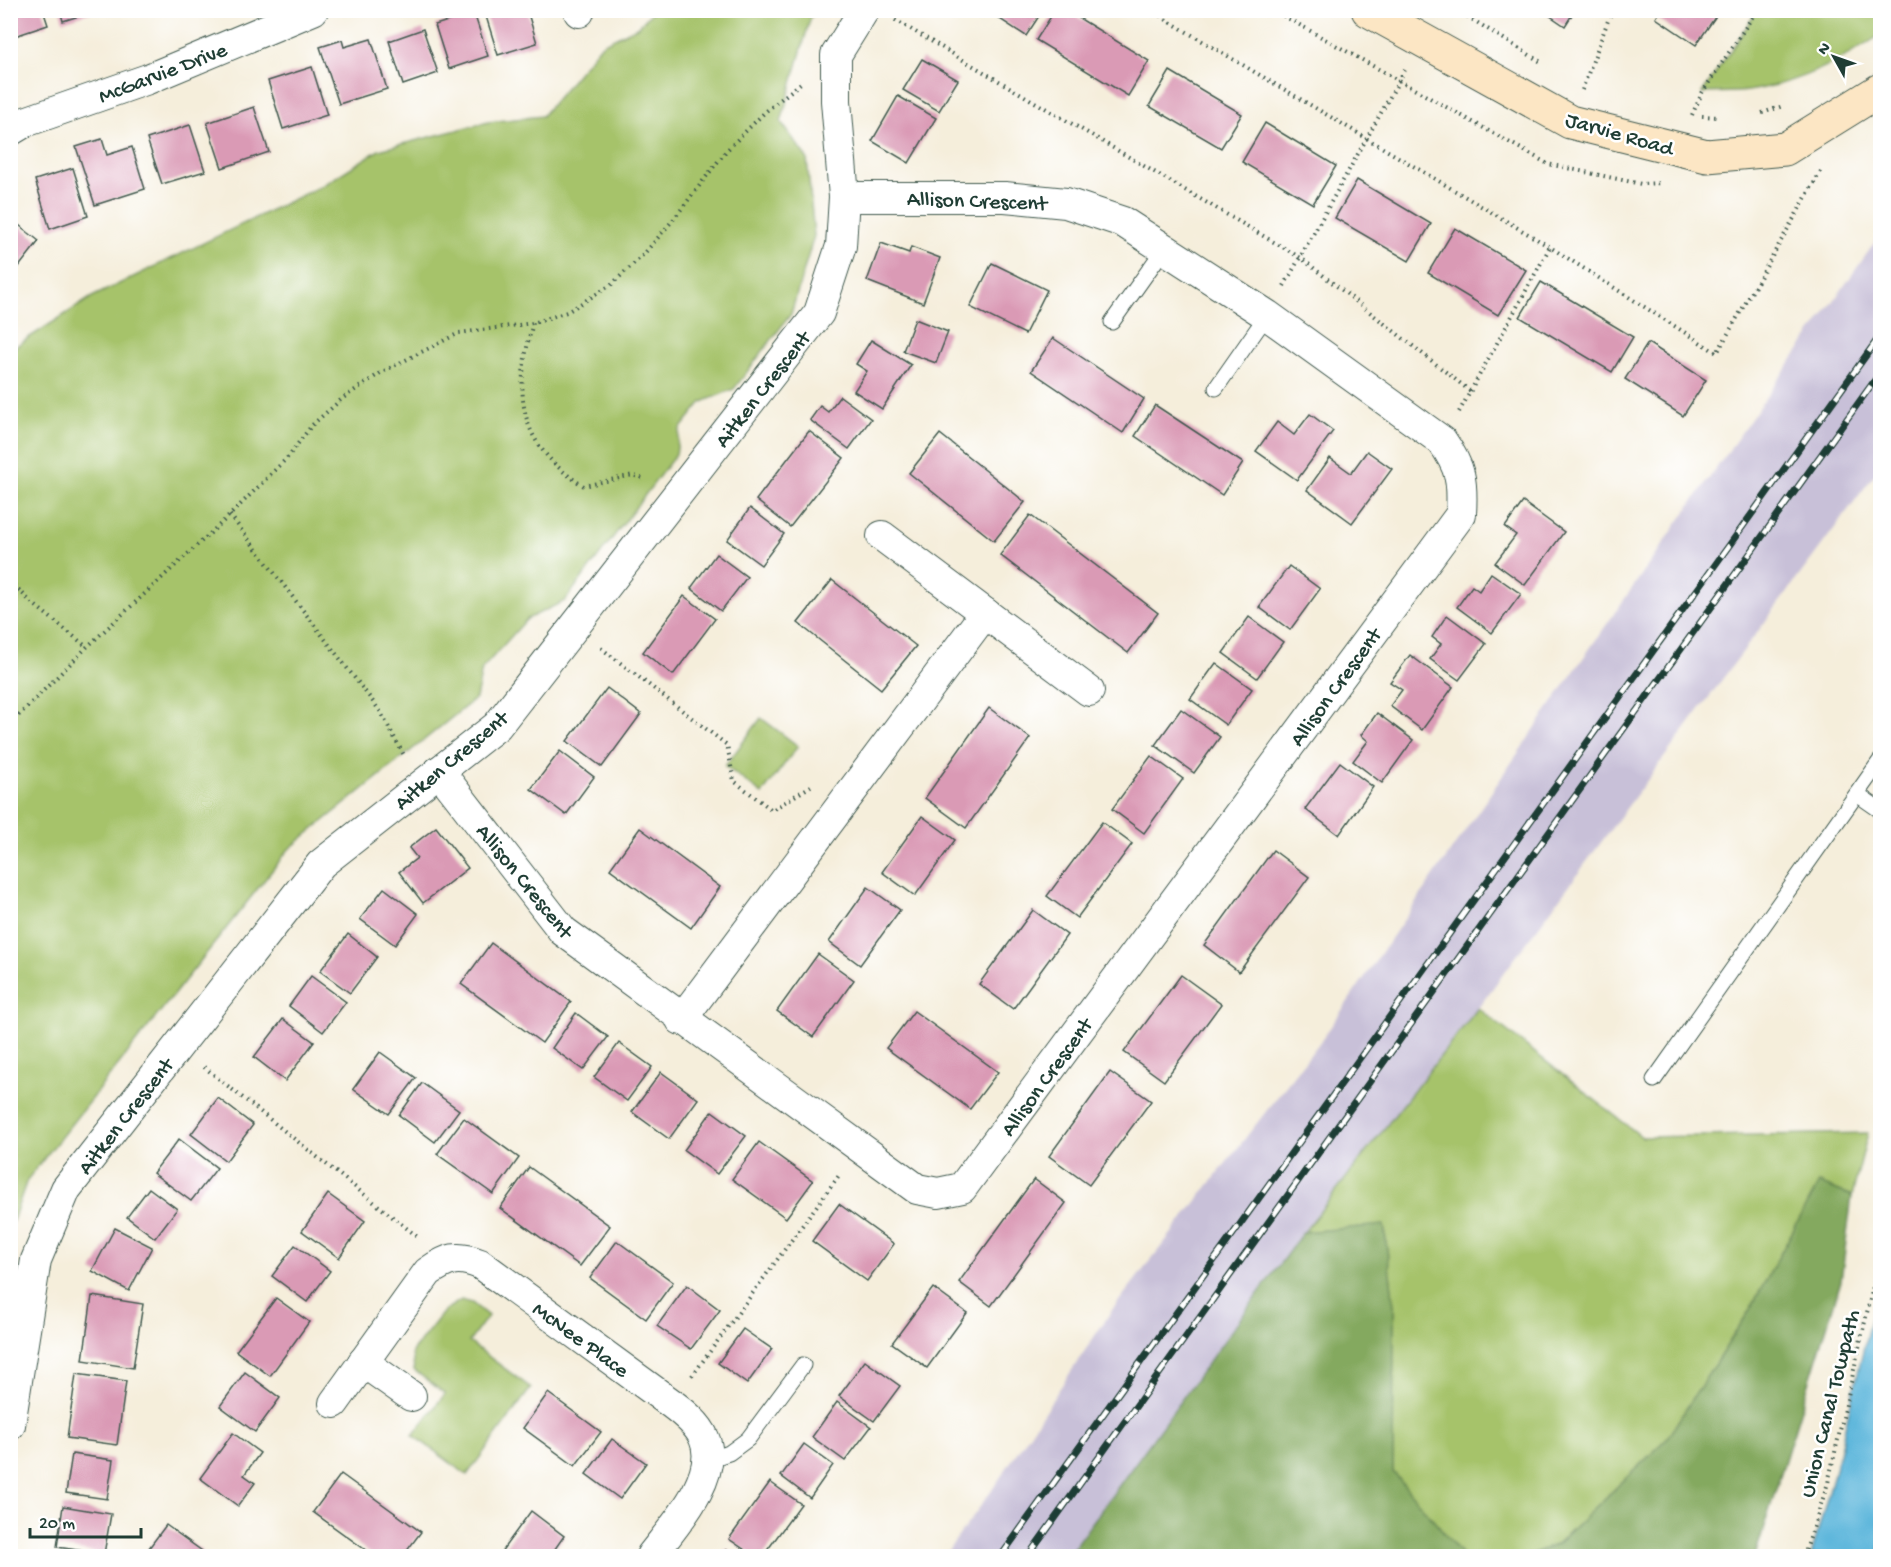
<svg xmlns="http://www.w3.org/2000/svg" width="1891" height="1567" font-family="'Gochi Hand',sans-serif">
<style>
.industrial{fill:#c8c0d8}
.green{fill:#a6c36a;stroke:#62804f;stroke-width:1.5}
.forest{fill:#84a95e;stroke:#527349;stroke-width:1.5}
.water{fill:#5fb7dc;stroke:#3f7a88;stroke-width:1.5}
.building{fill:#da9ab5}
.lines{fill:none;stroke-linecap:round;stroke-linejoin:round}
.lane-casing{stroke:#3f584d;stroke-width:17}
.street-casing{stroke:#3f584d;stroke-width:32}
.secondary-casing{stroke:#3f584d;stroke-width:35}
.path{stroke:#3f584d;stroke-width:4;stroke-dasharray:1.5 4.5;stroke-linecap:butt}
.lane{stroke:#fff;stroke-width:15}
.street{stroke:#fff;stroke-width:30}
.secondary{stroke:#fce6c4;stroke-width:33}
.rail-casing{stroke:#1f3d34;stroke-width:7}
.rail{stroke:#fff;stroke-width:4.5;stroke-dasharray:14;stroke-linecap:butt}
.labels{text-anchor:middle;stroke-width:5;stroke-linejoin:round;paint-order:stroke}
.street-label{font-size:22px;fill:#1f3d34;stroke:#fff}
</style>
<rect width="100%" height="100%" fill="#fff"/>
<filter id="ink" filterUnits="userSpaceOnUse"><feTurbulence type="fractalNoise" baseFrequency=".0167" numOctaves="2"/><feDisplacementMap in="SourceGraphic" scale="12" xChannelSelector="R" yChannelSelector="G"/><feConvolveMatrix kernelMatrix="1 2 1 2 8 2 1 2 1" color-interpolation-filters="sRGB"/></filter>
<filter id="wash" filterUnits="userSpaceOnUse"><feTurbulence type="fractalNoise" baseFrequency=".008" numOctaves="4" result="noise"/><feDisplacementMap in="SourceGraphic" scale="24" xChannelSelector="R" yChannelSelector="G"/><feGaussianBlur stdDeviation="1.35" result="paint"/><feColorMatrix in="noise" values="0 0 0 0 0 0 0 0 0 0 0 0 0 0 0 0 0 1.4 0 .05"/><feComposite in="paint" operator="in"/></filter>
<g filter="url(#wash)">
<rect width="100%" height="100%" fill="#f5eedb"/>
<path class="industrial" d="M1880,235v232l-402,541 -175,224 -235,324h-124l46,-63 122,-183 211,-272 265,-387z"/>
<g class="green">
<path d="M653,11h169l-11,5 -30,106 26,36 7,78 -23,78 -57,75 -32,13 -22,27 -4,25 -111,147 -38,18 -45,50 -6,29 -187,151 -262,331 -16,46v-873l5,-7 76,-49 231,-112 56,-35 109,-28 54,-6 60,-72 37,-18z"/>
<path d="M1757,11h123v24c-38,26 -85,49 -132,56 -15,2 -31,1 -46,2z"/>
<path d="M761,718l37,28 -36,48 -37,-28z"/>
<path d="M1478,1008l164,129 226,-4 -16,63 -33,-13 -71,130 -82,127 -110,105 -30,11h-63l-70,-84 1,-166 -10,-80 -80,6z"/>
<path d="M461,1300l11,3 16,13 -19,26 62,46 -64,87 -54,-40 32,-41 -31,-24 -2,-18 33,-42z"/>
</g>
<g class="forest">
<path d="M1819,1183l33,13 -11,85 -86,275h-229l30,-11 110,-105 82,-127z"/>
<path d="M1384,1225l10,81 -1,166 70,84h-395l235,-324z"/>
</g>
<path class="water" d="M1880,1278v278h-69l25,-90z"/>
<g id="blocks">
<g class="building">
<path d="M10,10h33l5,15 -36,12z"/>
<path d="M60,10h35v1l-32,10z"/>
<path d="M494,10h33l10,33 -39,12 -13,-42z"/>
<path d="M986,10h57l-17,26z"/>
<path d="M1055,10h11l83,51 -21,35 -92,-56z"/>
<path d="M1548,10h27l-10,16 -19,-13z"/>
<path d="M1661,10h59l-24,35 -40,-27z"/>
<path d="M474,13l14,43 -39,13 -14,-44z"/>
<path d="M423,29l15,44 -35,12 -14,-44z"/>
<path d="M371,39l16,50 -48,15 -19,-57 22,-7 2,7z"/>
<path d="M922,59l36,21 -19,31 -36,-21z"/>
<path d="M312,67l15,48 -44,14 -15,-48z"/>
<path d="M1170,71l72,43 -21,34 -72,-42z"/>
<path d="M898,96l38,22 -27,45 -37,-22z"/>
<path d="M254,107l15,45 -47,16 -15,-45z"/>
<path d="M1265,123l71,43 -23,38 -71,-42z"/>
<path d="M190,125l15,46 -43,13 -15,-45z"/>
<path d="M102,139l5,16 25,-8 13,42 -50,16 -19,-58z"/>
<path d="M73,168l15,48 -38,13 -15,-49z"/>
<path d="M1357,180l74,44 -22,37 -74,-43z"/>
<path d="M10,218l29,23 -25,32 -4,-3z"/>
<path d="M1455,228l71,42 -28,45 -70,-42z"/>
<path d="M881,243l28,10 2,-6 29,11 -17,45 -56,-22z"/>
<path d="M992,263l55,27 -22,44 -55,-27z"/>
<path d="M1541,282l92,55 -21,35 -92,-55z"/>
<path d="M915,319l33,13 -12,31 -33,-12z"/>
<path d="M1053,338l91,61 -21,34 -92,-62z"/>
<path d="M871,340l40,25 -29,44 -28,-18 13,-20 -11,-7z"/>
<path d="M1648,343l58,37 -23,36 -58,-37z"/>
<path d="M840,396l31,23 -22,30 -39,-29 10,-14 8,6z"/>
<path d="M1155,405l88,58 -21,32 -87,-59z"/>
<path d="M1310,414l23,17 -36,49 -41,-29 21,-29 17,13z"/>
<path d="M809,431l35,27 -54,69 -34,-27z"/>
<path d="M940,434l85,68 -31,39 -85,-68z"/>
<path d="M1367,451l25,18 -40,54 -45,-33 23,-32 21,15z"/>
<path d="M1523,502l41,30 -39,53 -30,-22 21,-28 -11,-8z"/>
<path d="M750,508l34,26 -23,31 -34,-25z"/>
<path d="M1030,515l128,98 -30,40 -128,-98z"/>
<path d="M716,554l31,23 -26,34 -30,-23z"/>
<path d="M1289,566l31,23 -30,41 -31,-23z"/>
<path d="M1491,573l30,21 -29,39 -35,-26 15,-21 7,5z"/>
<path d="M832,580l84,66 -35,43 -83,-66z"/>
<path d="M684,596l31,23 -42,56 -30,-23z"/>
<path d="M1447,615l39,29 -27,36 -29,-21 11,-15 -9,-7z"/>
<path d="M1249,617l34,25 -26,36 -34,-25z"/>
<path d="M1410,655l43,32 -31,43 -32,-24 12,-16 -12,-8z"/>
<path d="M1216,663l36,26 -26,36 -36,-26z"/>
<path d="M607,688l34,26 -39,53 -35,-26z"/>
<path d="M989,708l41,30 -64,90 -41,-30z"/>
<path d="M1181,709l39,28 -26,36 -39,-28z"/>
<path d="M1377,713l36,27 -31,43 -29,-22 15,-20 -7,-6z"/>
<path d="M560,751l34,26 -28,38 -35,-26z"/>
<path d="M1151,756l32,23 -39,54 -32,-24z"/>
<path d="M1340,762l33,25 -34,48 -34,-26z"/>
<path d="M922,816l33,24 -40,56 -33,-24z"/>
<path d="M1102,822l30,22 -55,74 -30,-22z"/>
<path d="M436,827l32,41 -45,35 -24,-31 18,-14 -8,-10z"/>
<path d="M640,828l80,59 -29,41 -81,-59z"/>
<path d="M1273,850l36,27 -70,95 -35,-27z"/>
<path d="M868,887l32,23 -40,55 -31,-23z"/>
<path d="M384,888l34,26 -23,31 -35,-26z"/>
<path d="M1033,910l34,25 -54,74 -34,-25z"/>
<path d="M348,934l29,23 -27,36 -30,-22z"/>
<path d="M491,943l80,59 -29,41 -81,-59z"/>
<path d="M818,954l36,26 -41,57 -36,-26z"/>
<path d="M1181,975l40,29 -57,77 -40,-29z"/>
<path d="M311,976l35,26 -23,30 -34,-26z"/>
<path d="M914,1011l84,61 -28,37 -84,-61z"/>
<path d="M576,1013l32,24 -25,33 -31,-22z"/>
<path d="M283,1019l31,23 -29,39 -31,-24z"/>
<path d="M619,1043l33,24 -25,34 -33,-24z"/>
<path d="M380,1052l36,26 -27,36 -36,-25z"/>
<path d="M661,1072l37,27 -29,40 -37,-27z"/>
<path d="M1110,1072l41,29 -62,84 -40,-29z"/>
<path d="M422,1083l37,27 -24,32 -36,-27z"/>
<path d="M218,1098l35,27 -27,36 -35,-27z"/>
<path d="M712,1111l34,25 -29,38 -33,-24z"/>
<path d="M464,1118l55,40 -26,36 -56,-40z"/>
<path d="M179,1139l38,29 -26,33 -38,-28z"/>
<path d="M759,1142l54,39 -27,37 -54,-39z"/>
<path d="M529,1167l81,59 -30,40 -80,-58z"/>
<path d="M1034,1179l32,24 -75,103 -32,-24z"/>
<path d="M149,1188l28,21 -22,29 -28,-21z"/>
<path d="M328,1194l37,27 -26,37 -37,-27z"/>
<path d="M839,1204l55,40 -27,37 -55,-40z"/>
<path d="M115,1228l37,19 -23,44 -37,-20z"/>
<path d="M617,1241l56,41 -27,37 -56,-41z"/>
<path d="M295,1245l35,26 -23,31 -35,-26z"/>
<path d="M687,1285l33,25 -29,39 -34,-23z"/>
<path d="M933,1288l34,25 -40,55 -35,-25z"/>
<path d="M92,1296l51,8 -10,64 -50,-8z"/>
<path d="M276,1298l33,24 -39,54 -34,-25z"/>
<path d="M743,1329l29,20 -25,35 -29,-21z"/>
<path d="M865,1361l35,25 -26,35 -35,-25z"/>
<path d="M245,1372l35,26 -25,34 -35,-26z"/>
<path d="M76,1374l50,7 -9,64 -50,-7z"/>
<path d="M548,1393l53,39 -26,34 -52,-38z"/>
<path d="M837,1402l34,25 -26,34 -33,-24z"/>
<path d="M233,1433l27,20 -16,22 11,8 -17,23 -38,-28z"/>
<path d="M612,1439l34,24 -26,36 -34,-25z"/>
<path d="M804,1444l29,21 -23,33 -29,-22z"/>
<path d="M72,1454l41,6 -6,39 -41,-6z"/>
<path d="M341,1474l80,58 -18,24h-29l-61,-44z"/>
<path d="M770,1482l31,22 -38,52h-9l-25,-17z"/>
<path d="M63,1506l48,8 -7,40 -47,-7z"/>
<path d="M531,1511l33,25 -14,20h-52z"/>
<path d="M166,1525l36,26 -4,5h-55z"/>
<path d="M727,1549l10,7h-16z"/>
</g>
</g>
</g>
<g filter="url(#ink)">
<use href="#blocks" fill-opacity="0" stroke="#3f584d" stroke-width="1.5"/>
<g class="lines">
<g class="lane-casing">
<g id="lane">
<path d="M1112,322l52,-73"/>
<path d="M1216,388l51,-73"/>
<path d="M1857,794l23,16"/>
<path d="M1654,1080l226,-319"/>
<path d="M708,1460l21,-7 19,-14 55,-74"/>
</g>
</g>
<g class="street-casing">
<g id="street">
<path d="M578,10l1,2"/>
<path d="M10,131l15,-9 123,-43 165,-69"/>
<path d="M882,536l207,155"/>
<path d="M439,771l124,160 354,258 21,4 24,-5 499,-674c2,-33 0,-46 -19,-73l-175,-126 -144,-93 -57,-19 -61,-6h-161"/>
<path d="M681,1020l304,-407"/>
<path d="M363,1362l48,34"/>
<path d="M334,1403l94,-131c20,-14 30,-17 52,-8l192,140c12,9 26,20 32,34 17,38 -31,89 -53,118"/>
<path d="M10,1425l26,-165 30,-71 255,-325 176,-138 322,-413 22,-67 3,-49 -8,-96v-46l28,-45"/>
</g>
</g>
<g class="secondary-casing">
<path id="secondary" d="M1368,10l202,112 137,34 78,-7 95,-59"/>
</g>
<g class="path">
<path d="M1150,10l400,237 167,106 105,-184"/>
<path d="M1273,10l275,154 93,20 20,-1"/>
<path d="M1457,10l84,52"/>
<path d="M895,20l406,238 169,133"/>
<path d="M1582,90l30,-80"/>
<path d="M1762,113l21,-7"/>
<path d="M1692,115l10,-22 55,-83"/>
<path d="M1702,116l17,1"/>
<path d="M1284,286l121,-216"/>
<path d="M533,323c-20,71 -16,122 51,163l49,-11 13,5"/>
<path d="M1459,412l91,-165"/>
<path d="M230,515l150,196 25,46"/>
<path d="M10,581l21,21 56,45"/>
<path d="M601,648l126,97 7,36 38,29 39,-24"/>
<path d="M10,724l77,-77 143,-132 57,-57 25,-33 31,-27 39,-26 77,-39 74,-10 34,-11 44,-27 33,-31 29,-34 53,-69 39,-39 37,-30"/>
<path d="M204,1067l215,171"/>
<path d="M692,1376l148,-202"/>
<path d="M1804,1556l24,-73 52,-227"/>
</g>
<use href="#lane" class="lane"/>
<use href="#street" class="street"/>
<use href="#secondary" class="secondary"/>
<g class="rail-casing">
<g id="rail">
<path d="M1001,1556l879,-1220"/>
<path d="M1028,1556l852,-1183"/>
</g>
</g>
<use href="#rail" class="rail"/>
</g>
</g>
<g class="labels">
<g class="street-label">
<text transform="translate(162 71) rotate(-21)" y="8">McGarvie Drive</text>
<text transform="translate(1620 132) rotate(16)" y="8">Jarvie Road</text>
<text transform="translate(977 199) rotate(2)" y="8">Allison Crescent</text>
<text transform="translate(761 388) rotate(-52)" y="8">Aitken Crescent</text>
<text transform="translate(1334 686) rotate(-54)" y="8">Allison Crescent</text>
<text transform="translate(450 759) rotate(-40)" y="8">Aitken Crescent</text>
<text transform="translate(526 880) rotate(51)" y="8">Allison Crescent</text>
<text transform="translate(1045 1076) rotate(-54)" y="8">Allison Crescent</text>
<text transform="translate(124 1115) rotate(-52)" y="8">Aitken Crescent</text>
<text transform="translate(582 1338) rotate(36)" y="8">McNee Place</text>
<text transform="translate(1828 1403) rotate(-76)" y="8">Union Canal Towpath</text>
</g>
</g>
<rect width="1891" height="1567" fill="none" stroke="#fff" stroke-width="36"/>
<g transform="translate(1834 57) rotate(310)" stroke="#ffffff" stroke-width="4.5" paint-order="stroke">
<path d="M0-4.5L10 22L0 15L-10 22Z" fill="#1f3d34"/>
<text y="-9" font-size="16" font-weight="bold" text-anchor="middle" fill="#1f3d34">N</text>
</g>
<path d="M30 1528v9h111v-9" fill="none" stroke="#1f3d34" stroke-width="3"/>
<text x="39" y="1528" font-size="18" fill="#1f3d34" stroke="#ffffff" stroke-width="4.5" paint-order="stroke">20 m</text>
</svg>
